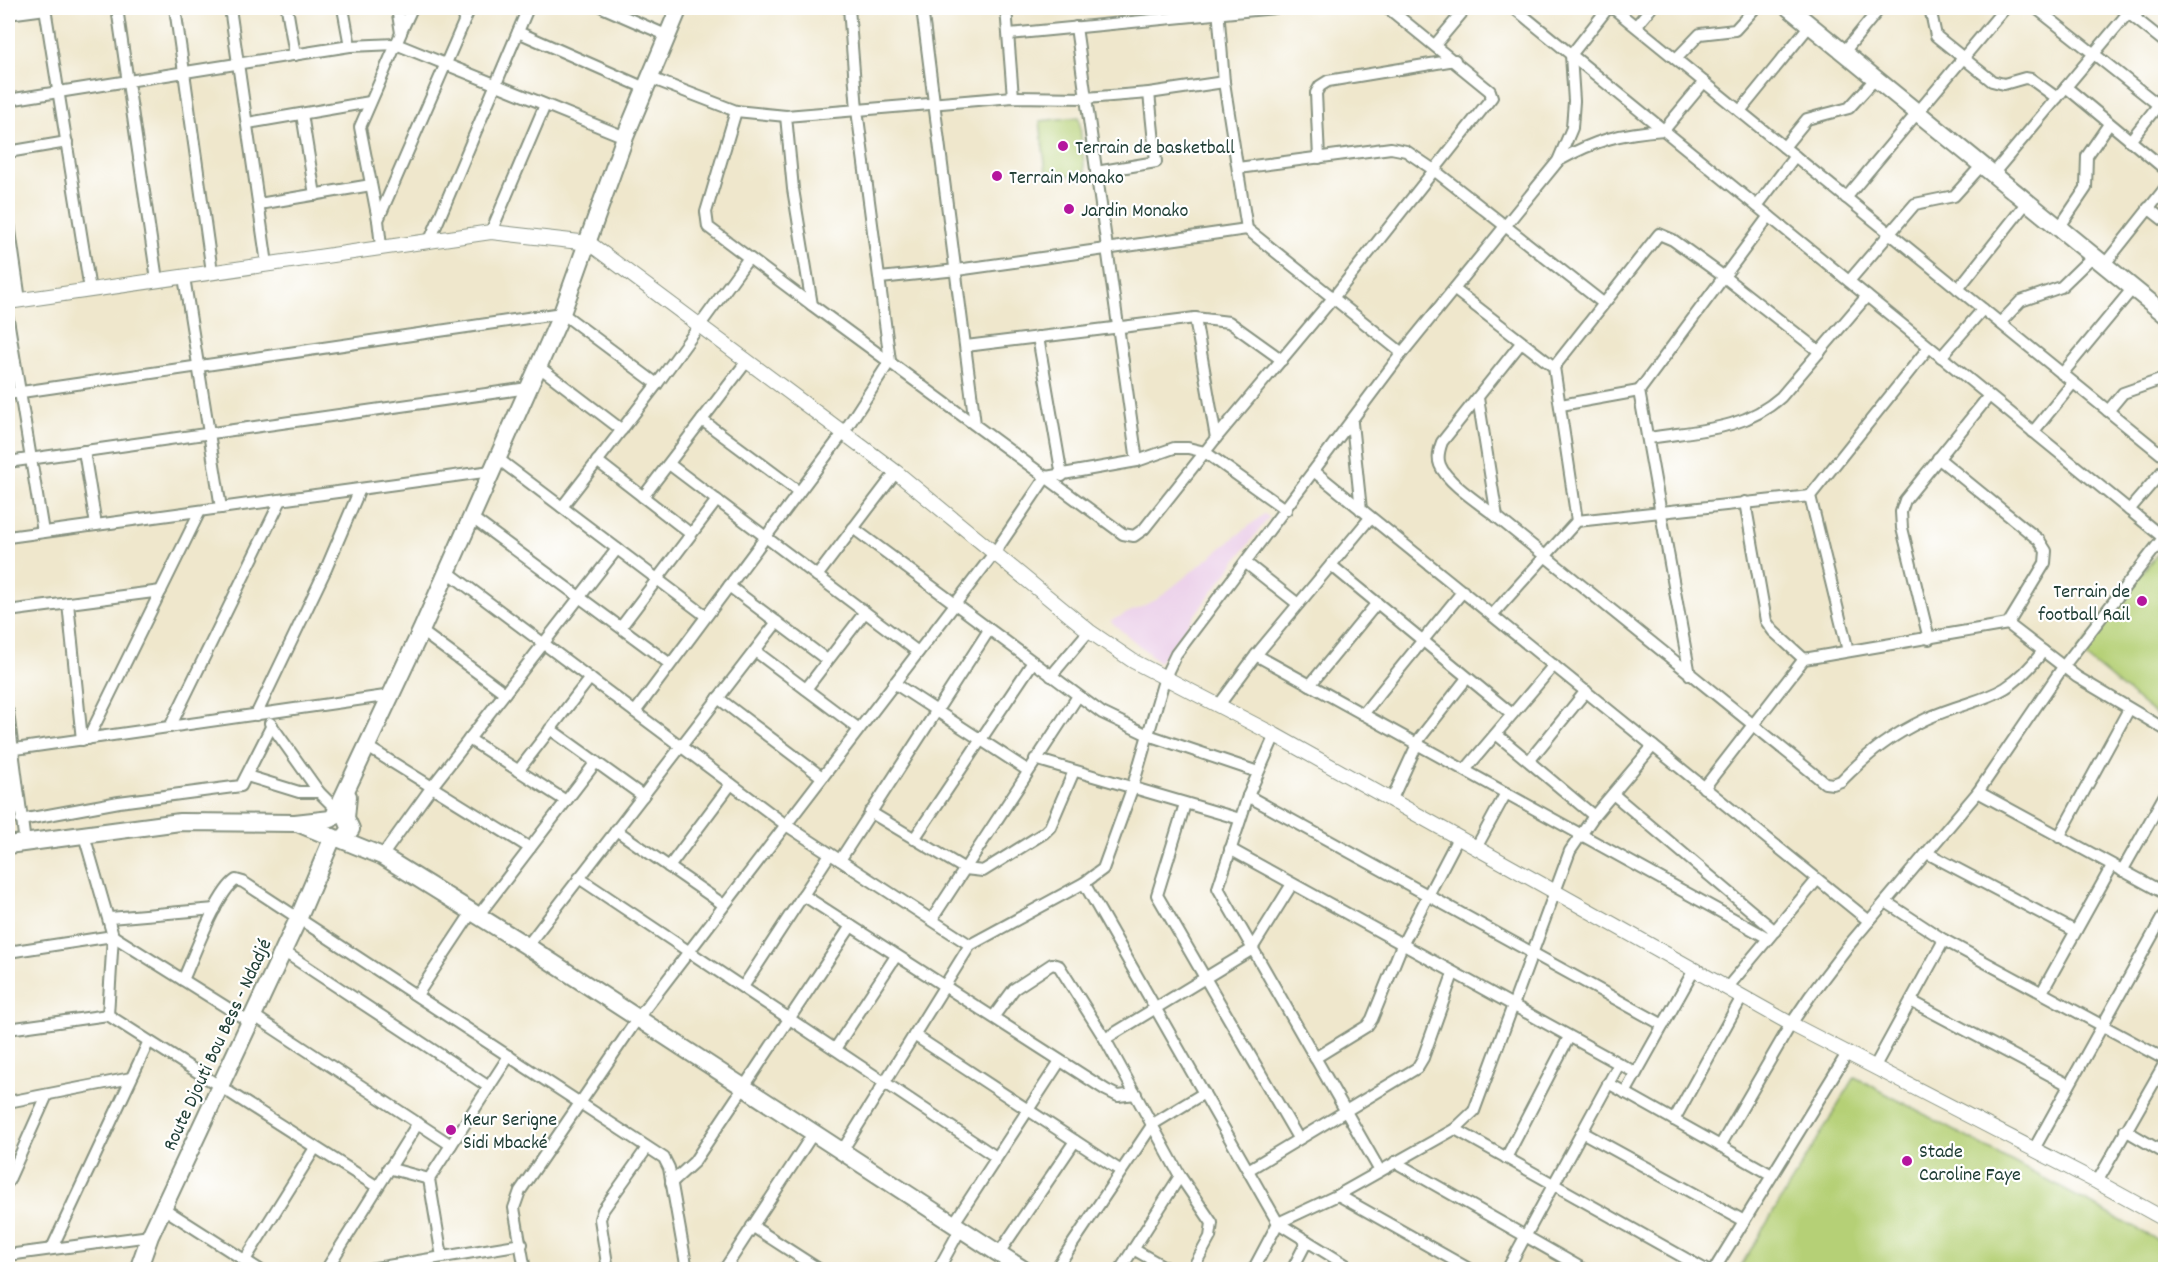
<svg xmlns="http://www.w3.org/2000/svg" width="2173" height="1277" font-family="Dekko,sans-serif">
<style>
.built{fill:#ecd1ea}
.green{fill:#b5d076;stroke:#6a8655;stroke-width:1.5}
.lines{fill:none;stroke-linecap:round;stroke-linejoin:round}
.minor-casing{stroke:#879280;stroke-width:14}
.tertiary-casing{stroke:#879280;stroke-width:16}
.secondary-casing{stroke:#879280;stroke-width:20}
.minor{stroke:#fff;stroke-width:10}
.tertiary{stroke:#fff;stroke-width:14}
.secondary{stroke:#fff;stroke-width:16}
.poi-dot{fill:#b5179e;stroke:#fff;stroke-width:2}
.labels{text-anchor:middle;stroke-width:4.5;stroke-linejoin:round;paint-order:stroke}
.poi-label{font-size:20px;fill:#1f3d34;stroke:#fff;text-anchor:start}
.street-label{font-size:20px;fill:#1f3d34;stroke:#fff}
</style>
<rect width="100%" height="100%" fill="#fff"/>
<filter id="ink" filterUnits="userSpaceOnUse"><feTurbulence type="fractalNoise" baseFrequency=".0167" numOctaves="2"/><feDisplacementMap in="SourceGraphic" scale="12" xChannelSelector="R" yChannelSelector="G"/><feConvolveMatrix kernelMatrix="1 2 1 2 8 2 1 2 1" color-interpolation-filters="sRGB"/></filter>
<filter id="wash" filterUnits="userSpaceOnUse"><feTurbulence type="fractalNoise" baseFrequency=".008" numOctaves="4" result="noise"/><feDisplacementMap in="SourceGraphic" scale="24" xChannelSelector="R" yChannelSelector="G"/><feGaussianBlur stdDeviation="1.35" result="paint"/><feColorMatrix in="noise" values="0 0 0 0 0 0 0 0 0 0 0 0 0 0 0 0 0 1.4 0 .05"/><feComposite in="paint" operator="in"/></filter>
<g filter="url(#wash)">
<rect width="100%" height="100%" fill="#efe7cc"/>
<path class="built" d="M1264,514l5,3 -110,145 -49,-41 46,-21z"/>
<g class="green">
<path d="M1079,117l6,56 -31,5 -8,-6 -6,-51z"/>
<path d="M2163,547l3,3 -1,155 -9,10 -78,-64z"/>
<path d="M1855,1077l310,167v25h-426z"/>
</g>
</g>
<g filter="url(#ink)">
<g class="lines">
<g class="minor-casing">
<g id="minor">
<path d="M45,8l45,282"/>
<path d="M117,8l40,272"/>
<path d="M175,8l37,264"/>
<path d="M230,8l37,256"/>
<path d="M287,8l8,47"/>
<path d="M343,8l7,38"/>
<path d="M604,8l62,27"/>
<path d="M922,8l53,416"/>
<path d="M1006,8l7,89"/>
<path d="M1218,8l6,74 23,147 155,124"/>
<path d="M1514,8l652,532"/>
<path d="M1613,8l553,450"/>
<path d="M1930,8l6,28 56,45 12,3 21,-6 6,1 26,19"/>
<path d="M2036,8l130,103"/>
<path d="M2122,8l44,35"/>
<path d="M8,14l38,-5"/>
<path d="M2134,17l8,-9"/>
<path d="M1636,26l15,-18"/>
<path d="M1076,27l61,434"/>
<path d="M401,32l11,-24"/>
<path d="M518,32l127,56"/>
<path d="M1009,34l266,-26"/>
<path d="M1435,45l31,-37"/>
<path d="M1844,52l36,-44"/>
<path d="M1676,59l24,-25 35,-4 20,-22"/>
<path d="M648,77l88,34 50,5 227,-19 73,1 63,-5 75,-11"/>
<path d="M2066,87l100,83"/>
<path d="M8,100l342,-54 46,-2 229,93"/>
<path d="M736,111l-30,101 2,15 104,78"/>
<path d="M1740,111l70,-86"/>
<path d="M302,114l13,81"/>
<path d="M786,116l7,73 19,116 311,229 11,2 10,-7 72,-91 117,-140 159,-201 -2,-6 -102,-83"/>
<path d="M248,123l122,-21"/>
<path d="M2130,141l36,-46"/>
<path d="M1784,147l23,-28 42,-11 27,-30"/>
<path d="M8,152l59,-10"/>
<path d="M1319,158l-3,-65 4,-7 8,-5 127,-21"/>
<path d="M1558,161c37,-21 63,-28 106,-31l40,-48"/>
<path d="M1238,168l153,-20 15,3 28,19 169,133"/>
<path d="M1096,172l60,-10 -7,-69"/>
<path d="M1993,174l135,-161"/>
<path d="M1846,198l159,-190"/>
<path d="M259,204l112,-19"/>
<path d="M1757,206l38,-50"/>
<path d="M2148,208l18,14"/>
<path d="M8,217l12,83"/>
<path d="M378,220l-18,-93 41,-94 -4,-25"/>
<path d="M2059,228l27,-40 1,-32 22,-32"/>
<path d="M491,232l54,-127"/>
<path d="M430,240l98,-232"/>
<path d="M381,246l-3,-26 92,-212"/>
<path d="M2104,265l62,-78"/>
<path d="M184,277l37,231"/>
<path d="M880,278l77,-8 290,-41"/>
<path d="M1849,281l66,-77 39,-8 28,-31"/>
<path d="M1958,289l69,-87"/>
<path d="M1455,290l99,77 23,154"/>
<path d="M1195,318l21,120"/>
<path d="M8,319l35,213"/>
<path d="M2000,323l21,-22 40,-14 32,-31"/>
<path d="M1038,337l24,139"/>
<path d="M966,346l229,-28 34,4 53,38"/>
<path d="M1941,357l42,-48"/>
<path d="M538,366l84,64"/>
<path d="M1554,367l105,-133 14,6 50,36 97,76"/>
<path d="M2062,374l71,-86"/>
<path d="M8,394l554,-81 95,71"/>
<path d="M1478,398l19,119 328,266 8,1 8,-3c29,-29 47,-44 85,-62 53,-24 78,-15 117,-68"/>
<path d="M1561,405l78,-14"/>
<path d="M2108,411l15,-18 43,-15"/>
<path d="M702,420l97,72"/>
<path d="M1352,423l9,87"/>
<path d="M2033,432l40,-49"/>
<path d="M1649,438c48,-8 94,-7 132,-41l86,-101"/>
<path d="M84,451l12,74"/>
<path d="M497,458l209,158"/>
<path d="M1938,458l101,82 7,11 -1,12 -37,61 69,53 89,53"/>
<path d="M597,461l94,73"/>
<path d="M8,462l520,-74"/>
<path d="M669,464l249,188"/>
<path d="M1315,472l554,449"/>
<path d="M643,497l104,-136"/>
<path d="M1745,502l21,119 7,10 31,28"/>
<path d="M562,507l95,-123 91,-125"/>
<path d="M2129,510l37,-43"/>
<path d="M471,517l199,147"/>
<path d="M1497,517c-15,-12 -50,-34 -57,-52 -3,-7 -1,-15 2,-23l79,-99"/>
<path d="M853,528l249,185 46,22 110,37"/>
<path d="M8,537l483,-66"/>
<path d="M1246,563l52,41"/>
<path d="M1331,565l181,149"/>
<path d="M448,572l338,253 184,120"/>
<path d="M817,576l79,-104"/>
<path d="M729,586l98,74"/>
<path d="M68,603l14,137"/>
<path d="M8,611l153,-20"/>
<path d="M1492,615l85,-94 233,-25"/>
<path d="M621,627l96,-127"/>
<path d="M421,631l84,62"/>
<path d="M1929,639l-27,-111 -1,-16 4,-12 84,-104"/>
<path d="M755,651l104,78"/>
<path d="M1848,651l-38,-155 119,-149"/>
<path d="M1256,655l512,283"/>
<path d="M1690,675l-51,-284 130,-175"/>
<path d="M1051,676l38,-45"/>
<path d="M894,683l133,87"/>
<path d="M1310,685l67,-82"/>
<path d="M806,689l59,-77"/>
<path d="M718,698l104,79"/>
<path d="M1219,705l37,-50 114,-137"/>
<path d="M8,712l17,131"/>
<path d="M635,712l209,-280 46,-71 -33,-251 -8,-102"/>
<path d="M1363,714l100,-123"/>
<path d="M256,715l70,-146 34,-80"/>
<path d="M270,723l49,69 18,18"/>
<path d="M170,727l111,-227"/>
<path d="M550,729l93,67"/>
<path d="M1496,734l98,82"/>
<path d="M1275,735l-27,61 -30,92 162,283"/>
<path d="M88,739l112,-228"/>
<path d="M469,739l97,62"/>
<path d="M366,746l164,102"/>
<path d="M8,750l384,-55"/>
<path d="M1035,759l205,60"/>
<path d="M1529,761l57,-70"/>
<path d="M1465,770l89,-105"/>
<path d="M518,771l72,-93"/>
<path d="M247,776l52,16h20"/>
<path d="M1704,788l100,-129 204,-35"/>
<path d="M1978,792l188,102"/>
<path d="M1613,794l162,137"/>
<path d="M1248,796l415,229"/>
<path d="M1391,801l29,-63 47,-60"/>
<path d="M1185,804l-28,91 141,243"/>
<path d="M870,812l95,57 18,2 61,-38 6,-6 24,-56"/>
<path d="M21,820l98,-18 122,-16 31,-61"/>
<path d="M616,830l108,75"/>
<path d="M84,835l29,101 -5,79"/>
<path d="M2059,837l70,-128"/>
<path d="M914,839l119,-177"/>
<path d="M1476,848l30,-55"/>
<path d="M1230,849l406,224"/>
<path d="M1927,853l148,78"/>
<path d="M382,856l49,-68 186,-239"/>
<path d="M840,860l149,-230"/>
<path d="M669,867l62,-83"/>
<path d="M2122,871l44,-78"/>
<path d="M579,878l417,279"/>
<path d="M1084,883l194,340 76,47"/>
<path d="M803,895l303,195 12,6 18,-2"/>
<path d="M1886,902l58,38 222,120"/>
<path d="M478,916l118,-154"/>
<path d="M110,918l105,-9"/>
<path d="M932,919l146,-223"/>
<path d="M527,946l250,-324"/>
<path d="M283,951l206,136"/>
<path d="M8,952l105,-16 137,86"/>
<path d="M183,980c10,-22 34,-88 53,-100l7,2 421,276 5,10 18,102"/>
<path d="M743,987l87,-133"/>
<path d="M1727,988l89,-107"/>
<path d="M2042,992l70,-126"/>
<path d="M417,995l55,-83"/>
<path d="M1911,1001l158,84"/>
<path d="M253,1015l198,130"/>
<path d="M994,1016l20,-27 38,-25 7,2 46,73 75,137 32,47 -2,14 -18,33"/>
<path d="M8,1029l100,-14 268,171"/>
<path d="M914,1035l207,136"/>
<path d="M1105,1039l146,-89 41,-66"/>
<path d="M835,1049l61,-93"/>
<path d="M1315,1058l52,-32 5,-7 30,-74 56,-107"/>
<path d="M1875,1066l69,-126"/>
<path d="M1608,1083l164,92"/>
<path d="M1625,1093l69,-123"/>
<path d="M8,1102l123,-24"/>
<path d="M1674,1120l68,-123"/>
<path d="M1455,1129l251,141"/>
<path d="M2125,1130l41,24"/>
<path d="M1582,1132l162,89"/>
<path d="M1720,1146l71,-122 19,-28 38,-50 130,-154 85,-125 100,-129"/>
<path d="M2034,1149l132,-238"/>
<path d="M842,1151l128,-206 114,-62 19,-14 29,-80 33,-112 11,-23 226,-301 156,-192 14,-33 2,-27 -3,-46 37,-47"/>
<path d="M1506,1158l63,-121"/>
<path d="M1395,1162l190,108"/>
<path d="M388,1168l41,11"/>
<path d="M1248,1170l169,-102 6,-10 30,-84"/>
<path d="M8,1182l39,-87"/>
<path d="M2097,1182l69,-121"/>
<path d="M671,1183l23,-21 157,-236"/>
<path d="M1338,1195l133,75"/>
<path d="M163,1208l97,62"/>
<path d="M954,1223l106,-162"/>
<path d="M752,1226l68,44"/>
<path d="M52,1248l96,-205"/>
<path d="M1133,1249l37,21"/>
<path d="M999,1253l76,-112"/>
<path d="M8,1255l142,-19"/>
<path d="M442,1257l-13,-78 80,-123"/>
<path d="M245,1260l70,-112"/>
<path d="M326,1270l92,-147"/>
<path d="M363,1270l159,-26"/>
<path d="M525,1270l-11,-62 6,-17 118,-173 357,-466 51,-75 91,-16 37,-13h14l17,4 81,58"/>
<path d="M608,1270l-8,-51 3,-9 44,-62"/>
<path d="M724,1270l90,-138"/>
<path d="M938,1270l23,-42"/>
<path d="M1055,1270l98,-146 51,-31"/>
<path d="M1120,1270l60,-94"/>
<path d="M1253,1270l25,-47 60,-28 117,-66 19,-18 96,-260 24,-35 59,-70"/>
<path d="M1292,1270l15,-29"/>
<path d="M1507,1270l112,-206"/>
<path d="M1714,1270l134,-218"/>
</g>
</g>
<g class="tertiary-casing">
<path id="tertiary" d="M8,302l483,-70 98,11 307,229 193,159 44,30 142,74 516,289 306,158 69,38"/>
</g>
<g class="secondary-casing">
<g id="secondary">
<path d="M1789,8l377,307"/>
<path d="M334,816l87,-185 141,-318 63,-176 54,-129"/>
<path d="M300,824l36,15 8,-1 7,-9 -5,-11 2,-22"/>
<path d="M340,839l42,17 145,90 497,324"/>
<path d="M8,845l172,-23 115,1 36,-4"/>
<path d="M138,1270l12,-34 149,-319 34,-80"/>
</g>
</g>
<use href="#minor" class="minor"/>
<use href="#tertiary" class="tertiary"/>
<use href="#secondary" class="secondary"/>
</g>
</g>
<g class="poi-dot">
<circle cx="1063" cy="146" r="6"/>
<circle cx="997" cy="176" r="6"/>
<circle cx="1069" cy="209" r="6"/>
<circle cx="2142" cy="601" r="6"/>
<circle cx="451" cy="1130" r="6"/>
<circle cx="1907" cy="1161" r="6"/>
</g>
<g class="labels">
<g class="poi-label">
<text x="1075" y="153">Terrain de basketball</text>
<text x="1009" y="183">Terrain Monako</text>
<text x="1081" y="216">Jardin Monako</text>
<text x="2130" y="597" text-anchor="end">Terrain de<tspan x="2130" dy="23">football Rail</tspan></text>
<text x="463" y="1125">Keur Serigne<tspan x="463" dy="23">Sidi Mbacké</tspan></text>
<text x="1919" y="1157">Stade<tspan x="1919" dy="23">Caroline Faye</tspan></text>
</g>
<g class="street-label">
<text transform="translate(216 1044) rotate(-65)" y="7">Route Djouti Bou Bess - Ndadjé</text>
</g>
</g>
<rect width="2173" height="1277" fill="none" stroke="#fff" stroke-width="30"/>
</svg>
